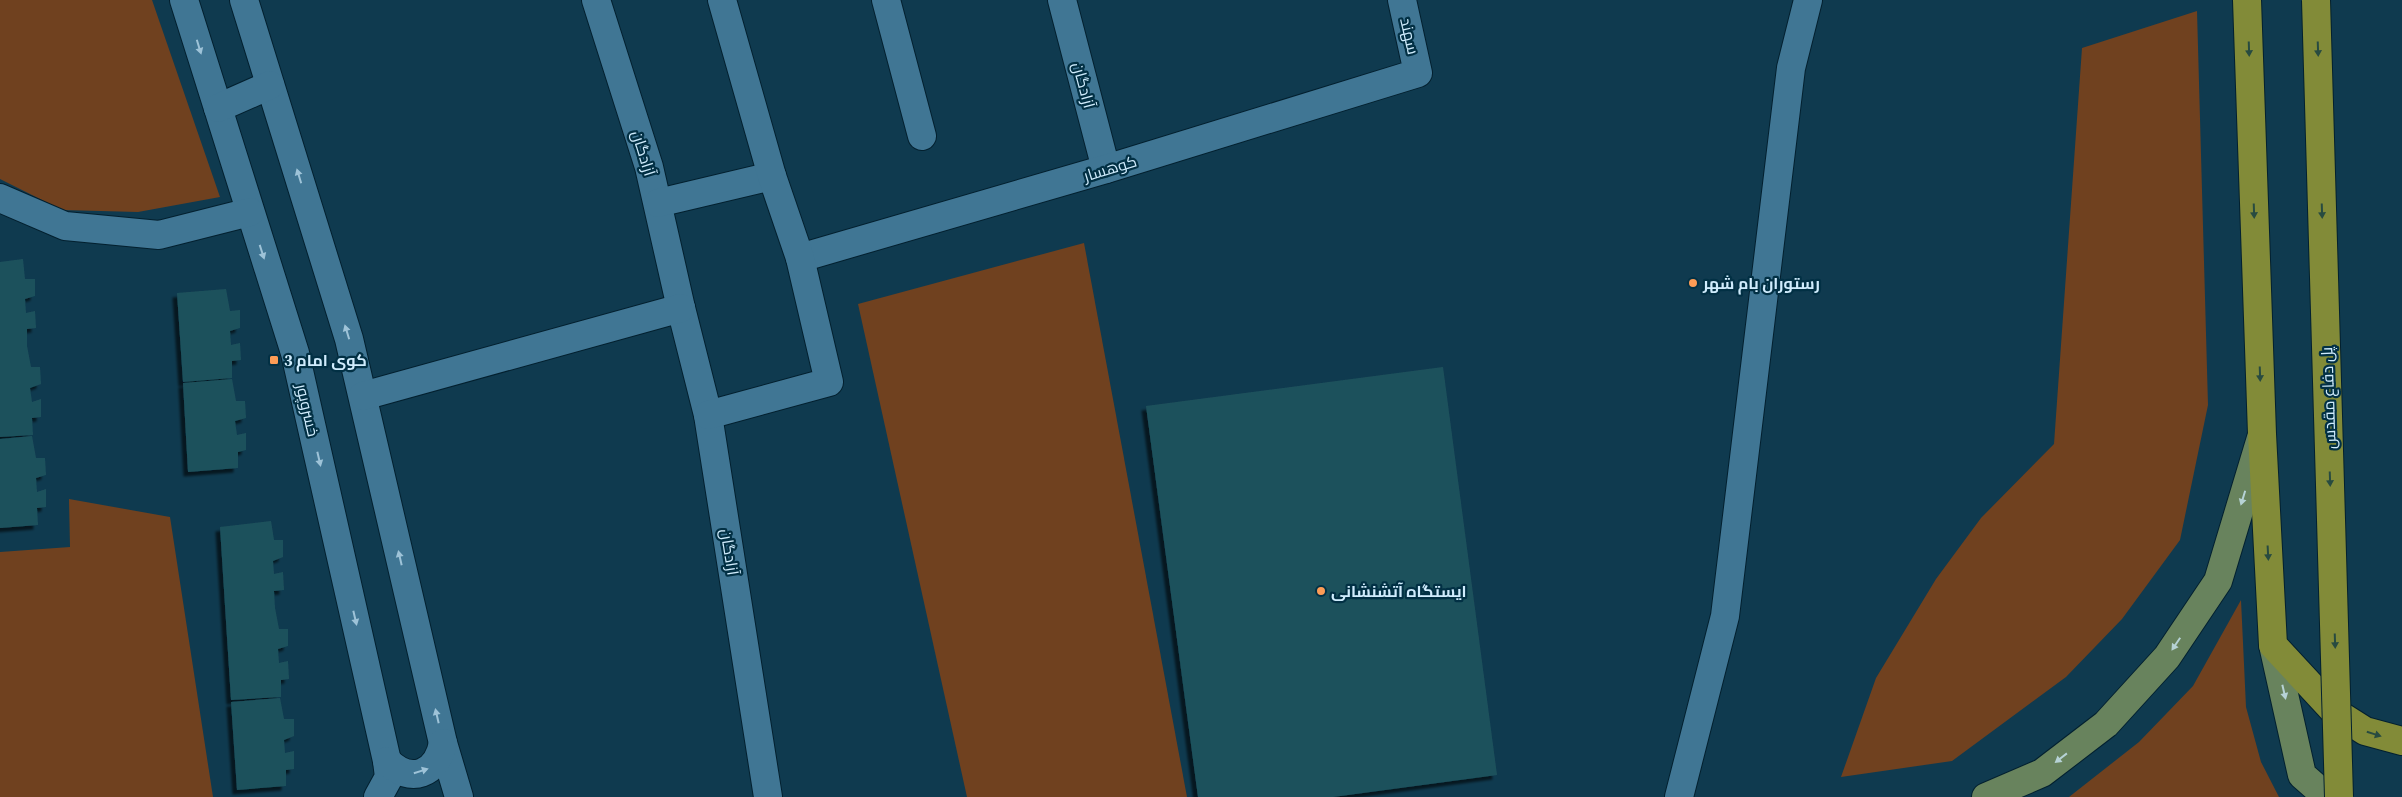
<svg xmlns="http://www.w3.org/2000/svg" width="2402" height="797" font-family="'Source Serif 4',Cairo,serif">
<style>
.green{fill:#70411f}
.building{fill:#1e515c;filter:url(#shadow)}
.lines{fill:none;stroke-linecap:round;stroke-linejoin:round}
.minor-casing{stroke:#03202f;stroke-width:30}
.major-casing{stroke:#03202f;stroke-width:30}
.highway-casing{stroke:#03202f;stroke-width:30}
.minor{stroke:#407694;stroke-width:28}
.major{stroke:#68835d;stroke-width:28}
.highway{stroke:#828b38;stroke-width:28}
.highway-bridge-casing{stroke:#03202f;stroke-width:30;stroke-linecap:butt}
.highway-bridge{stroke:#828b38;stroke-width:28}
.oneway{fill:#9ec3d8}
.oneway2{fill:#284b40}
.oneway3{fill:#b6d2d5}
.poi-dot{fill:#fd9c56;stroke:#023044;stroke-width:2}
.labels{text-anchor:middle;stroke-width:4.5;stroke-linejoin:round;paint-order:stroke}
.street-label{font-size:16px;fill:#d0ecfd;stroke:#023044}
.poi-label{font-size:16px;font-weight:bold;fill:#d0ecfd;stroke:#023044;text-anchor:start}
</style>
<defs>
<filter id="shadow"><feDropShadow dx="-4.5" dy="4.5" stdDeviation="1" flood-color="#0009"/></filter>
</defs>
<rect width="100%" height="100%" fill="#0f3a4f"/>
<g class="green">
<path d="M0,0h152l68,197 -82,15 -76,-2 -62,-31z"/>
<path d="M2197,11l11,394 -28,135 -58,79 -56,58 -114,84 -111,16 35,-99 60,-99 45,-61 73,-74 28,-396z"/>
<path d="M1084,243l103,554h-220l-109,-493z"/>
<path d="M69,499l101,18 43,280h-213v-245l70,-5z"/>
<path d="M2241,600l5,107 15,55 18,35h-210l70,-55 54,-56z"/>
</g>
<g class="building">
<path d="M23,259l2,20h10v17l-10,3 1,14 9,-2 1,17 -9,1v17l4,21h9l1,17 -11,4 2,14 9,-3v18l-9,1 1,17 -33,2v-175z"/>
<path d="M226,289l4,22 10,-1v18l-10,3 1,14 9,-2 1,17 -9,1v17l-49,4 -6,-89z"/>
<path d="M1443,367l54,408 -164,22h-135l-52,-391z"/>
<path d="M232,379l4,22h9l1,17 -11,3 2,14 9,-2v17l-8,2v16l-50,4 -5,-89z"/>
<path d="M32,436l4,22h9l1,17 -10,3 1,14 9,-3v18l-9,1 1,17 -38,3v-89z"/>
<path d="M271,521l3,19h9v17l-10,4 1,13 9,-2 1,18 -10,1 1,17 4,21h9v17l-10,3 1,14 9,-2 1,18 -8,1v17l-50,3 -11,-173z"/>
<path d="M280,698l4,21h10v17l-10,4 1,13 9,-2v18l-8,1v16l-49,4 -6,-88z"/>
</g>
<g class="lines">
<g class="minor-casing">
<g id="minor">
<path d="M184,0l111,353 92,408 2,16 -11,20"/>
<path d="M244,0l105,339 94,404 16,54"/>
<path d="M596,0l53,167 32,141 27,107 60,382"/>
<path d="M886,0l36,136"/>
<path d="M1062,0l44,169"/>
<path d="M218,108l52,-23"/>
<path d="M0,198l65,28 94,9 91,-23"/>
<path d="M658,203l114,-27"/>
<path d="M800,258l306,-89 312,-96 -16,-73"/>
<path d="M363,396l318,-88"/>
<path d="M708,415l121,-33 -29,-124 -28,-82 -50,-176"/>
<path d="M387,761c24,24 50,13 56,-18"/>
<path d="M1679,797l46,-181 66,-548 17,-68"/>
</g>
</g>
<g class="major-casing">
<g id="major">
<path d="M2273,645l29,130 25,22"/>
<path d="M1986,797l56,-24 64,-49 61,-67 51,-76 43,-143"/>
</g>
</g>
<g class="highway-casing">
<path id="highway" d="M2247,0l15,434 11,211 62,67 30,19 37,10"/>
</g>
<use href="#minor" class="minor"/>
<use href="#major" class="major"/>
<use href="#highway" class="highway"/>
<g class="highway-bridge-casing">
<path id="highway-bridge" d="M2316,0l23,797"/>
</g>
<use href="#highway-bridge" class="highway-bridge"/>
</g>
<defs><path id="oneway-solid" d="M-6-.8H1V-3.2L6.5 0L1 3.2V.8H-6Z" transform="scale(1.25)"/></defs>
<g class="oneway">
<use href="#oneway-solid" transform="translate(199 47) rotate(73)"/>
<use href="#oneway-solid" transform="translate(299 176) rotate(-107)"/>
<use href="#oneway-solid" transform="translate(262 252) rotate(72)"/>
<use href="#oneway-solid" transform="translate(347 332) rotate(-107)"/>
<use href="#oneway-solid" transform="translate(319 459) rotate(77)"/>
<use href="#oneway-solid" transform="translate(400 558) rotate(-103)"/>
<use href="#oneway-solid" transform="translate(355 618) rotate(77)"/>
<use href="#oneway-solid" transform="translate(437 716) rotate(-103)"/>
<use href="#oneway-solid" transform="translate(421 771) rotate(-17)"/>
</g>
<g class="oneway2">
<use href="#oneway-solid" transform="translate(2249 49) rotate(88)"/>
<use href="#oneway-solid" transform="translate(2318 49) rotate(88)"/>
<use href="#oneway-solid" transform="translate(2254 211) rotate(88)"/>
<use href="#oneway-solid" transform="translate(2322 211) rotate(88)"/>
<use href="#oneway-solid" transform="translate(2260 374) rotate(88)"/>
<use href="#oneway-solid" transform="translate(2330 479) rotate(88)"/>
<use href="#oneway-solid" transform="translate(2268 553) rotate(87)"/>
<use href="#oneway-solid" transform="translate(2335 641) rotate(88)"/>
<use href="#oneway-solid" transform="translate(2374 734) rotate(17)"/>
</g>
<g class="oneway3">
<use href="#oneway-solid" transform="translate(2243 498) rotate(107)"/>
<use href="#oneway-solid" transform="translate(2176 644) rotate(124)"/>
<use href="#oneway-solid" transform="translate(2284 692) rotate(77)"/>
<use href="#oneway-solid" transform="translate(2061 758) rotate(142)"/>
</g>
<g class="poi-dot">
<circle cx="1693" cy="283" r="5"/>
<rect x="269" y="355" width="10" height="10" rx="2.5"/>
<circle cx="1321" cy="591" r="5"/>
</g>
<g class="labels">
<g class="street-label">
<text transform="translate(1410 36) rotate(77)" y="6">سهند</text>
<text transform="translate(1084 85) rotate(75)" y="6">آزادگان</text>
<text transform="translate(644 153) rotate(73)" y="6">آزادگان</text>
<text transform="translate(1110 168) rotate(-17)" y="6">کوهسار</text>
<text transform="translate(2328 398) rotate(-92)" y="6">پل دفاع مقدس</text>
<text transform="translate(308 410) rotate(77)" y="6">خسروپور</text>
<text transform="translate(730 552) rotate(81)" y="6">آزادگان</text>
</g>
<g class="poi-label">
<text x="1703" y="289">رستوران بام شهر</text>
<text x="284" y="366">کوی امام 3</text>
<text x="1331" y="597">ایستگاه آتشنشانی</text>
</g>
</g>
</svg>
